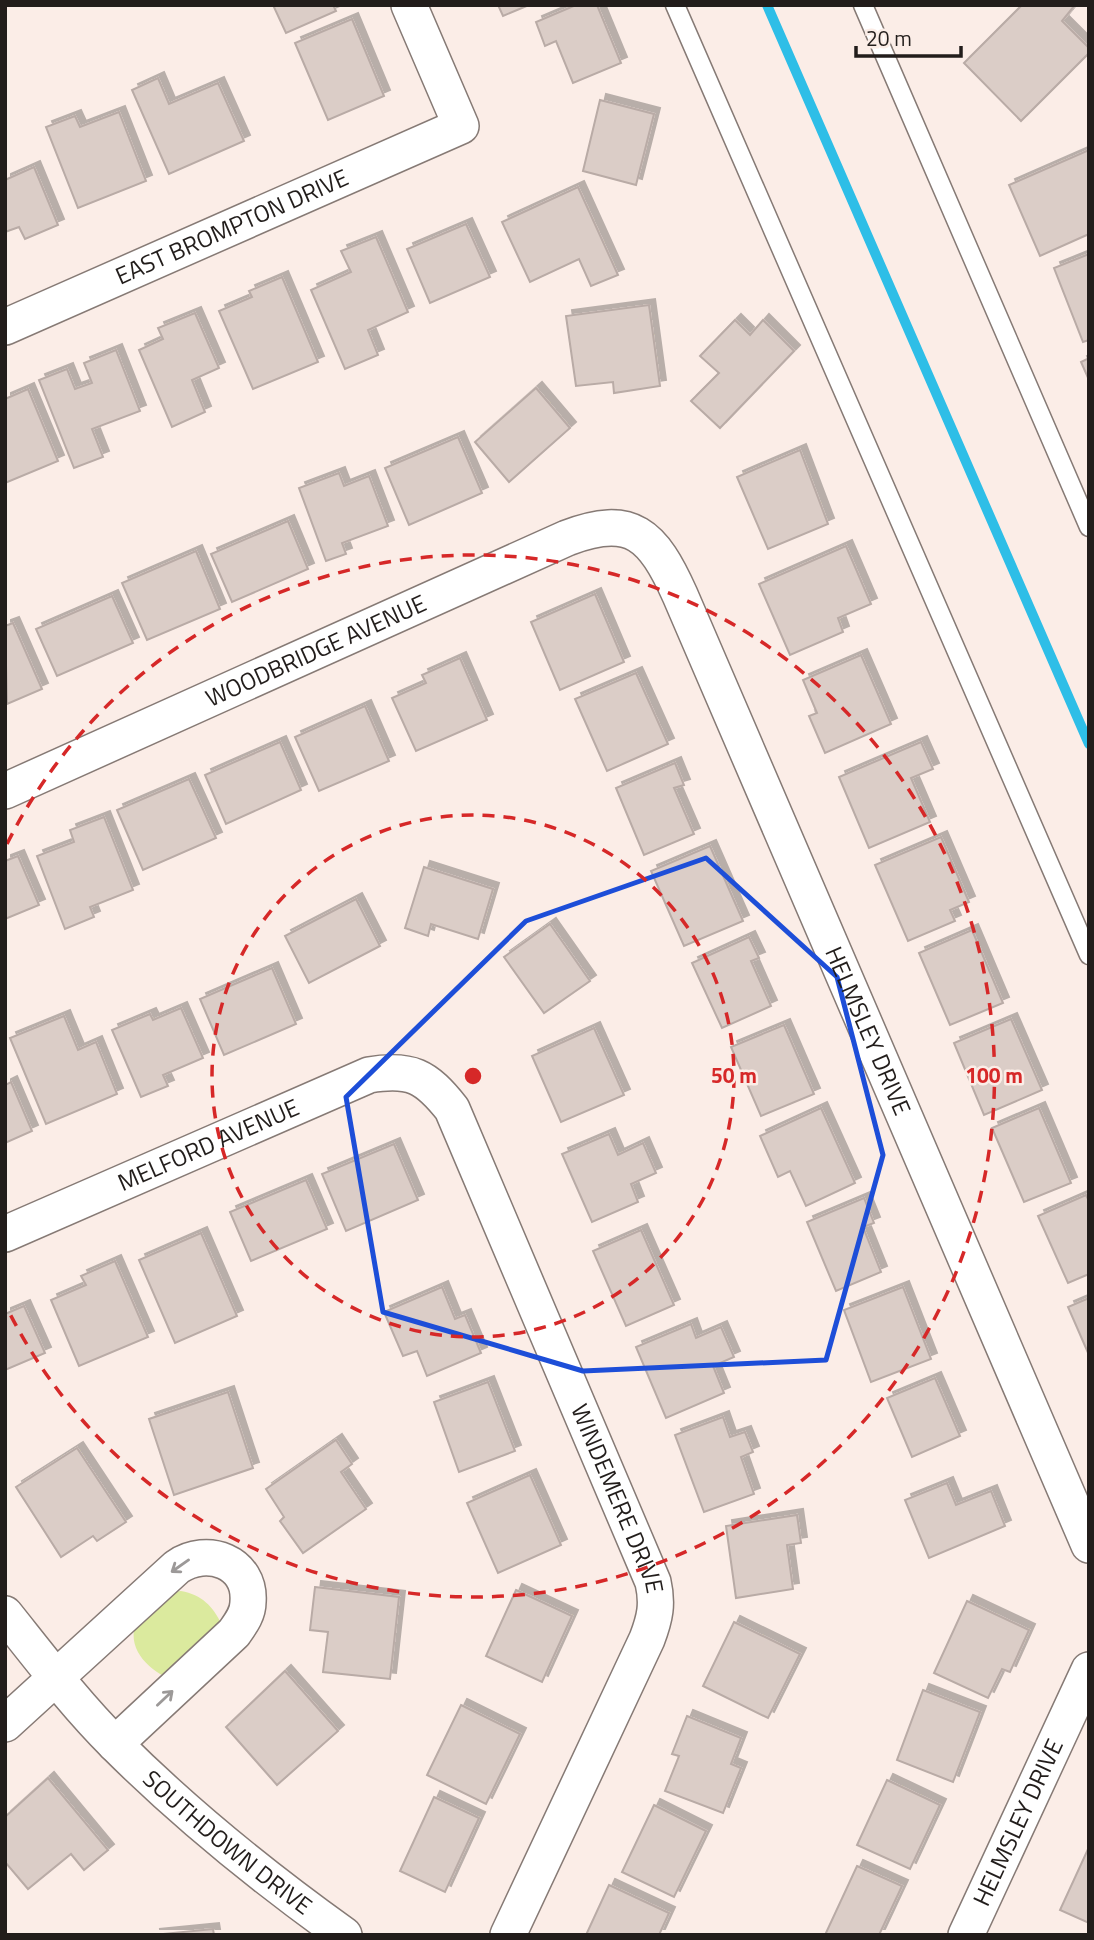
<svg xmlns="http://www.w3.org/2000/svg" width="1094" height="1940" font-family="'Titillium Web',sans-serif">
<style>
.green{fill:#dbea9e}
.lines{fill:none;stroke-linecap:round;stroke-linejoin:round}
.stream{stroke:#2ebee7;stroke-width:10}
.building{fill:#dbcdc7;stroke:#b9aba6;stroke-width:2;filter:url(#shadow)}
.service-casing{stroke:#867a75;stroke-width:21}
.minor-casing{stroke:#867a75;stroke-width:38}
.service{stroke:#fff;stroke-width:18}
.minor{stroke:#fff;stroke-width:35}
.oneway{stroke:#9c9998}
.marked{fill:none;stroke:#1d4ed8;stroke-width:5;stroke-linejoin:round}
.ring{fill:none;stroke:#d62828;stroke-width:3.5;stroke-dasharray:12 9}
.labels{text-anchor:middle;stroke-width:5;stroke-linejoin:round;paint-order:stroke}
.street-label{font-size:24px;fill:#221d1b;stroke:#fbede7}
.centre{fill:#d62828;stroke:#fbede7;stroke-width:3.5}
.ring-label{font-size:21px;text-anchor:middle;font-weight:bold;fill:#d62828;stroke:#fbede7;stroke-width:5;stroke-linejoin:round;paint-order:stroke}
</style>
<defs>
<filter id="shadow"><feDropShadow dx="6" dy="-6" stdDeviation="0" flood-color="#0004"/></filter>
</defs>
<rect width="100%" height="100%" fill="#fbede7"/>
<path class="green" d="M181,1591c21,4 32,15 41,34l-54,53c-21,-9 -43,-32 -31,-57 3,-6 11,-11 16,-16 10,-9 15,-13 28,-14z"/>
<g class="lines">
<path class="stream" d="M767,5l322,739"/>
</g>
<g class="building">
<path d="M273,5h60l3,6 -50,22z"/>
<path d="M498,5h31l-26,11z"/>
<path d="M576,5h21l24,58 -48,20 -17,-42 -11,5 -9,-24z"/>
<path d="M1022,5h53l-13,16 27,27v5l-68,68 -57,-58z"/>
<path d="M352,19l32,77 -56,24 -33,-77z"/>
<path d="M158,78l11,26 49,-21 26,58 -75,33 -37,-84z"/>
<path d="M600,100l54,14 -18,71 -53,-14z"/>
<path d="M119,112l27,69 -68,27 -32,-81 29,-11 5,11z"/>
<path d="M1089,150v84l-49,22 -31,-71z"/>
<path d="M34,167l24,58 -33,14 -6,-12 -14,5v-52z"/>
<path d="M578,187l40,88 -27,11 -12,-27 -49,23 -28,-60z"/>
<path d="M466,224l24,53 -60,26 -23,-54z"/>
<path d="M376,237l32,75 -40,18 10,25 -33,14 -34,-79 40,-18 -10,-21z"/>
<path d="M1089,254v86l-6,2 -29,-74z"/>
<path d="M282,277l36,85 -65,27 -34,-78 33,-14 -3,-6z"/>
<path d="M649,305l11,81 -46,7 -1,-11 -37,4 -10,-70z"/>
<path d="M195,313l24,55 -27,12 13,32 -33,15 -33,-77 24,-11 -5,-11z"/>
<path d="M735,320l15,15 13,-15 31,31 -74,77 -29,-27 28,-28 -19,-17z"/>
<path d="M116,350l24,61 -48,18 11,28 -29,11 -35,-88 28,-11 8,20 17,-6 -8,-20z"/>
<path d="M1089,358v22l-8,-18z"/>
<path d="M536,388l34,40 -61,54 -34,-40z"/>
<path d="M28,389l30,72 -53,22v-84z"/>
<path d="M458,437l24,56 -73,32 -24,-57z"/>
<path d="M800,450l28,74 -60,25 -31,-72z"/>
<path d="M339,473l5,13 25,-10 19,50 -46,17 4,11 -20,7 -27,-73z"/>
<path d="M288,521l20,48 -76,33 -21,-48z"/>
<path d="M846,546l25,58 -33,14 5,14 -53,23 -31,-71z"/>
<path d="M196,551l24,58 -73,31 -25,-57z"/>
<path d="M595,594l29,68 -64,28 -29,-68z"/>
<path d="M112,596l21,47 -76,33 -21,-47z"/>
<path d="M13,623l29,66 -35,15 -2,-78z"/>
<path d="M861,655l30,69 -66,29 -16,-37 8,-3 -14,-33z"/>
<path d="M460,658l27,62 -71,31 -24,-53 34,-15 -4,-8z"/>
<path d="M636,673l32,71 -61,27 -32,-72z"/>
<path d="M365,706l24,55 -70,30 -24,-54z"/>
<path d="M280,742l21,48 -75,34 -21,-49z"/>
<path d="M921,742l12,27 -22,9 19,44 -61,26 -30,-71z"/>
<path d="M675,763l9,22 -10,3 20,46 -50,21 -28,-67z"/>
<path d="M189,779l27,59 -73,32 -26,-60z"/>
<path d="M104,817l29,73 -43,17 4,10 -29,12 -28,-73 37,-14 -4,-12z"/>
<path d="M941,837l28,65 -19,8 5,11 -47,20 -33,-76z"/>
<path d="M710,846l33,75 -59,25 -33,-75z"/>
<path d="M18,856l21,49 -34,14v-58z"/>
<path d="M424,867l69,22 -15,50 -47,-15 -3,12 -23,-8z"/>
<path d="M356,899l24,47 -71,37 -24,-47z"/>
<path d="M550,924l40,57 -46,32 -40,-56z"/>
<path d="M972,930l31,73 -53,22 -31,-72z"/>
<path d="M749,937l10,21 -8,3 20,45 -49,22 -30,-65z"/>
<path d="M272,968l24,56 -72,31 -24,-56z"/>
<path d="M181,1008l22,50 -40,17 5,11 -27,11 -29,-67 38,-16 3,6z"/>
<path d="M64,1016l14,34 18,-8 21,52 -71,30 -36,-86z"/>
<path d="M1011,1019l31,71 -58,25 -30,-72z"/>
<path d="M784,1025l30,69 -53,22 -30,-69z"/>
<path d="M594,1028l30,67 -63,27 -29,-66z"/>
<path d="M11,1082l21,49 -27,12v-58z"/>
<path d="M821,1108l34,75 -49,23 -16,-35 -12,6 -18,-41z"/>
<path d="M1039,1108l32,75 -47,19 -32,-74z"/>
<path d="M609,1134l9,21 25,-12 13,30 -25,11 7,18 -46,20 -30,-68z"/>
<path d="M394,1144l24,56 -72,31 -24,-57z"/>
<path d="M306,1180l21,49 -76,32 -21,-49z"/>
<path d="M1086,1195l3,6v73l-21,9 -30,-67z"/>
<path d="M864,1198l10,25 -11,4 18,45 -45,19 -29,-69z"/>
<path d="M641,1230l33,75 -48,21 -33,-75z"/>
<path d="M201,1233l36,83 -62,27 -36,-83z"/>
<path d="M115,1261l33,76 -69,29 -28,-66 35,-15 -5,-9z"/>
<path d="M442,1287l13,32 10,-4 16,38 -54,23 -10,-25 -14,5 -19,-44z"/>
<path d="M903,1287l28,72 -60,23 -27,-72z"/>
<path d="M1089,1298v57l-21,-48z"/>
<path d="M24,1306l21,47 -40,17v-56z"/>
<path d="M691,1324l5,14 25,-11 13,30 -21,9 11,27 -58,25 -30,-71z"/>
<path d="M935,1378l25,58 -48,21 -25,-59z"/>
<path d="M488,1382l27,69 -56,21 -25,-70z"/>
<path d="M228,1392l25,76 -79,27 -25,-76z"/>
<path d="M723,1417l7,20 15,-5 8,20 -12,5 13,37 -50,18 -29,-77z"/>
<path d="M336,1440l16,24 -11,8 25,37 -63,44 -23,-32 4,-4 -18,-28z"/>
<path d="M77,1448l49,74 -29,19 -4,-5 -32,21 -45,-70z"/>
<path d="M530,1475l31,70 -63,28 -31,-70z"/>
<path d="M947,1483l9,22 35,-14 14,35 -76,32 -24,-58z"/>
<path d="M797,1515l4,28 -14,2 6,44 -57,9 -10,-72z"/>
<path d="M315,1587l84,10 -9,82 -67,-7 5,-40 -18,-2z"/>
<path d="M516,1590l56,26 -30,66 -56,-26z"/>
<path d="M967,1601l62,29 -19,42 -8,-3 -14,29 -54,-25z"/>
<path d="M734,1622l66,32 -32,64 -65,-32z"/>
<path d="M285,1671l53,60 -61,54 -51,-58z"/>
<path d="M923,1690l57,22 -27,70 -56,-22z"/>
<path d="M461,1705l59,29 -34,70 -59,-29z"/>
<path d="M687,1716l54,22 -10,26 10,4 -18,45 -58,-22 14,-35 -7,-2z"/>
<path d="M48,1778l60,72 -24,20 -13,-16 -43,35 -23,-27v-45z"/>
<path d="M887,1780l53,25 -30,64 -53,-24z"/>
<path d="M434,1797l45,21 -34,74 -45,-21z"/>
<path d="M654,1805l52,26 -32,66 -52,-25z"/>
<path d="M1089,1847v76l-29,-13z"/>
<path d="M857,1866l45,20 -23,49h-54z"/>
<path d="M609,1885l60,28 -10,22h-73z"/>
<path d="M213,1929l1,6h-61z"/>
</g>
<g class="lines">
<g class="service-casing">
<g id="service">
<path d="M675,5l414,950"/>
<path d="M863,5l226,522"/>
</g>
</g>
<g class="minor-casing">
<g id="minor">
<path id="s1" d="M5,327l456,-201 -52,-121"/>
<path id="s2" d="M5,791l562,-253c65,-25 86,-3 113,57l409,950"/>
<path id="s3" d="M5,1234l364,-159c42,-7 57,1 83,34l201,473c5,22 2,36 -6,57l-139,296"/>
<path id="s4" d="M5,1614c36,45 70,90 110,130 71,71 148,133 229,191"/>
<path d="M5,1724l172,-157c30,-21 74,-5 71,35 0,12 -7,21 -14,31l-119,111"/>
<path id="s5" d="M966,1935l123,-265"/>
</g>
</g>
<use href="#service" class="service"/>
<use href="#minor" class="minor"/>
</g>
<defs><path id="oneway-shaft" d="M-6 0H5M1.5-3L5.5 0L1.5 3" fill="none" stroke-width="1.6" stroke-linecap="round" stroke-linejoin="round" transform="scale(1.75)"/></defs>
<g class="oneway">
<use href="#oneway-shaft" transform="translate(180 1566) rotate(145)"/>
<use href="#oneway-shaft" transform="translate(165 1698) rotate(-43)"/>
</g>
<path class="marked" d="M706,858l131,119 46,178 -57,205 -243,11 -200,-59 -37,-215 180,-176z"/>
<g class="ring">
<circle cx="473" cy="1076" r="261"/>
<path d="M7 844A521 521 0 1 1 7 1308"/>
</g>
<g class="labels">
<g class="street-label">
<text dy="8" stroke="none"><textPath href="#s1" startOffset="248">EAST BROMPTON DRIVE</textPath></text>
<text dy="8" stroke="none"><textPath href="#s2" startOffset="341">WOODBRIDGE AVENUE</textPath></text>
<text dy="8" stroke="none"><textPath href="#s2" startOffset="1239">HELMSLEY DRIVE</textPath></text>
<text dy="8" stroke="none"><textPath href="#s3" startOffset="222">MELFORD AVENUE</textPath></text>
<text dy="8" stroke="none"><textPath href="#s3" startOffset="917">WINDEMERE DRIVE</textPath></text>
<text dy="8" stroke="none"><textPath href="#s5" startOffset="124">HELMSLEY DRIVE</textPath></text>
<text dy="8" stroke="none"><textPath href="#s4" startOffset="320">SOUTHDOWN DRIVE</textPath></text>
</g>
</g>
<circle cx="473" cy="1076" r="10" class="centre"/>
<g class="ring-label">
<text x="734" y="1083">50 m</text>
<text x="994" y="1083">100 m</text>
</g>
<rect width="1094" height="1940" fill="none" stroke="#221d1b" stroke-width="14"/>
<path d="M856 46v10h105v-10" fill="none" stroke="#221d1b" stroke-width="3.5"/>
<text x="866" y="46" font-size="21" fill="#221d1b" stroke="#fbede7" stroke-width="5" paint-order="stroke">20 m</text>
</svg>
